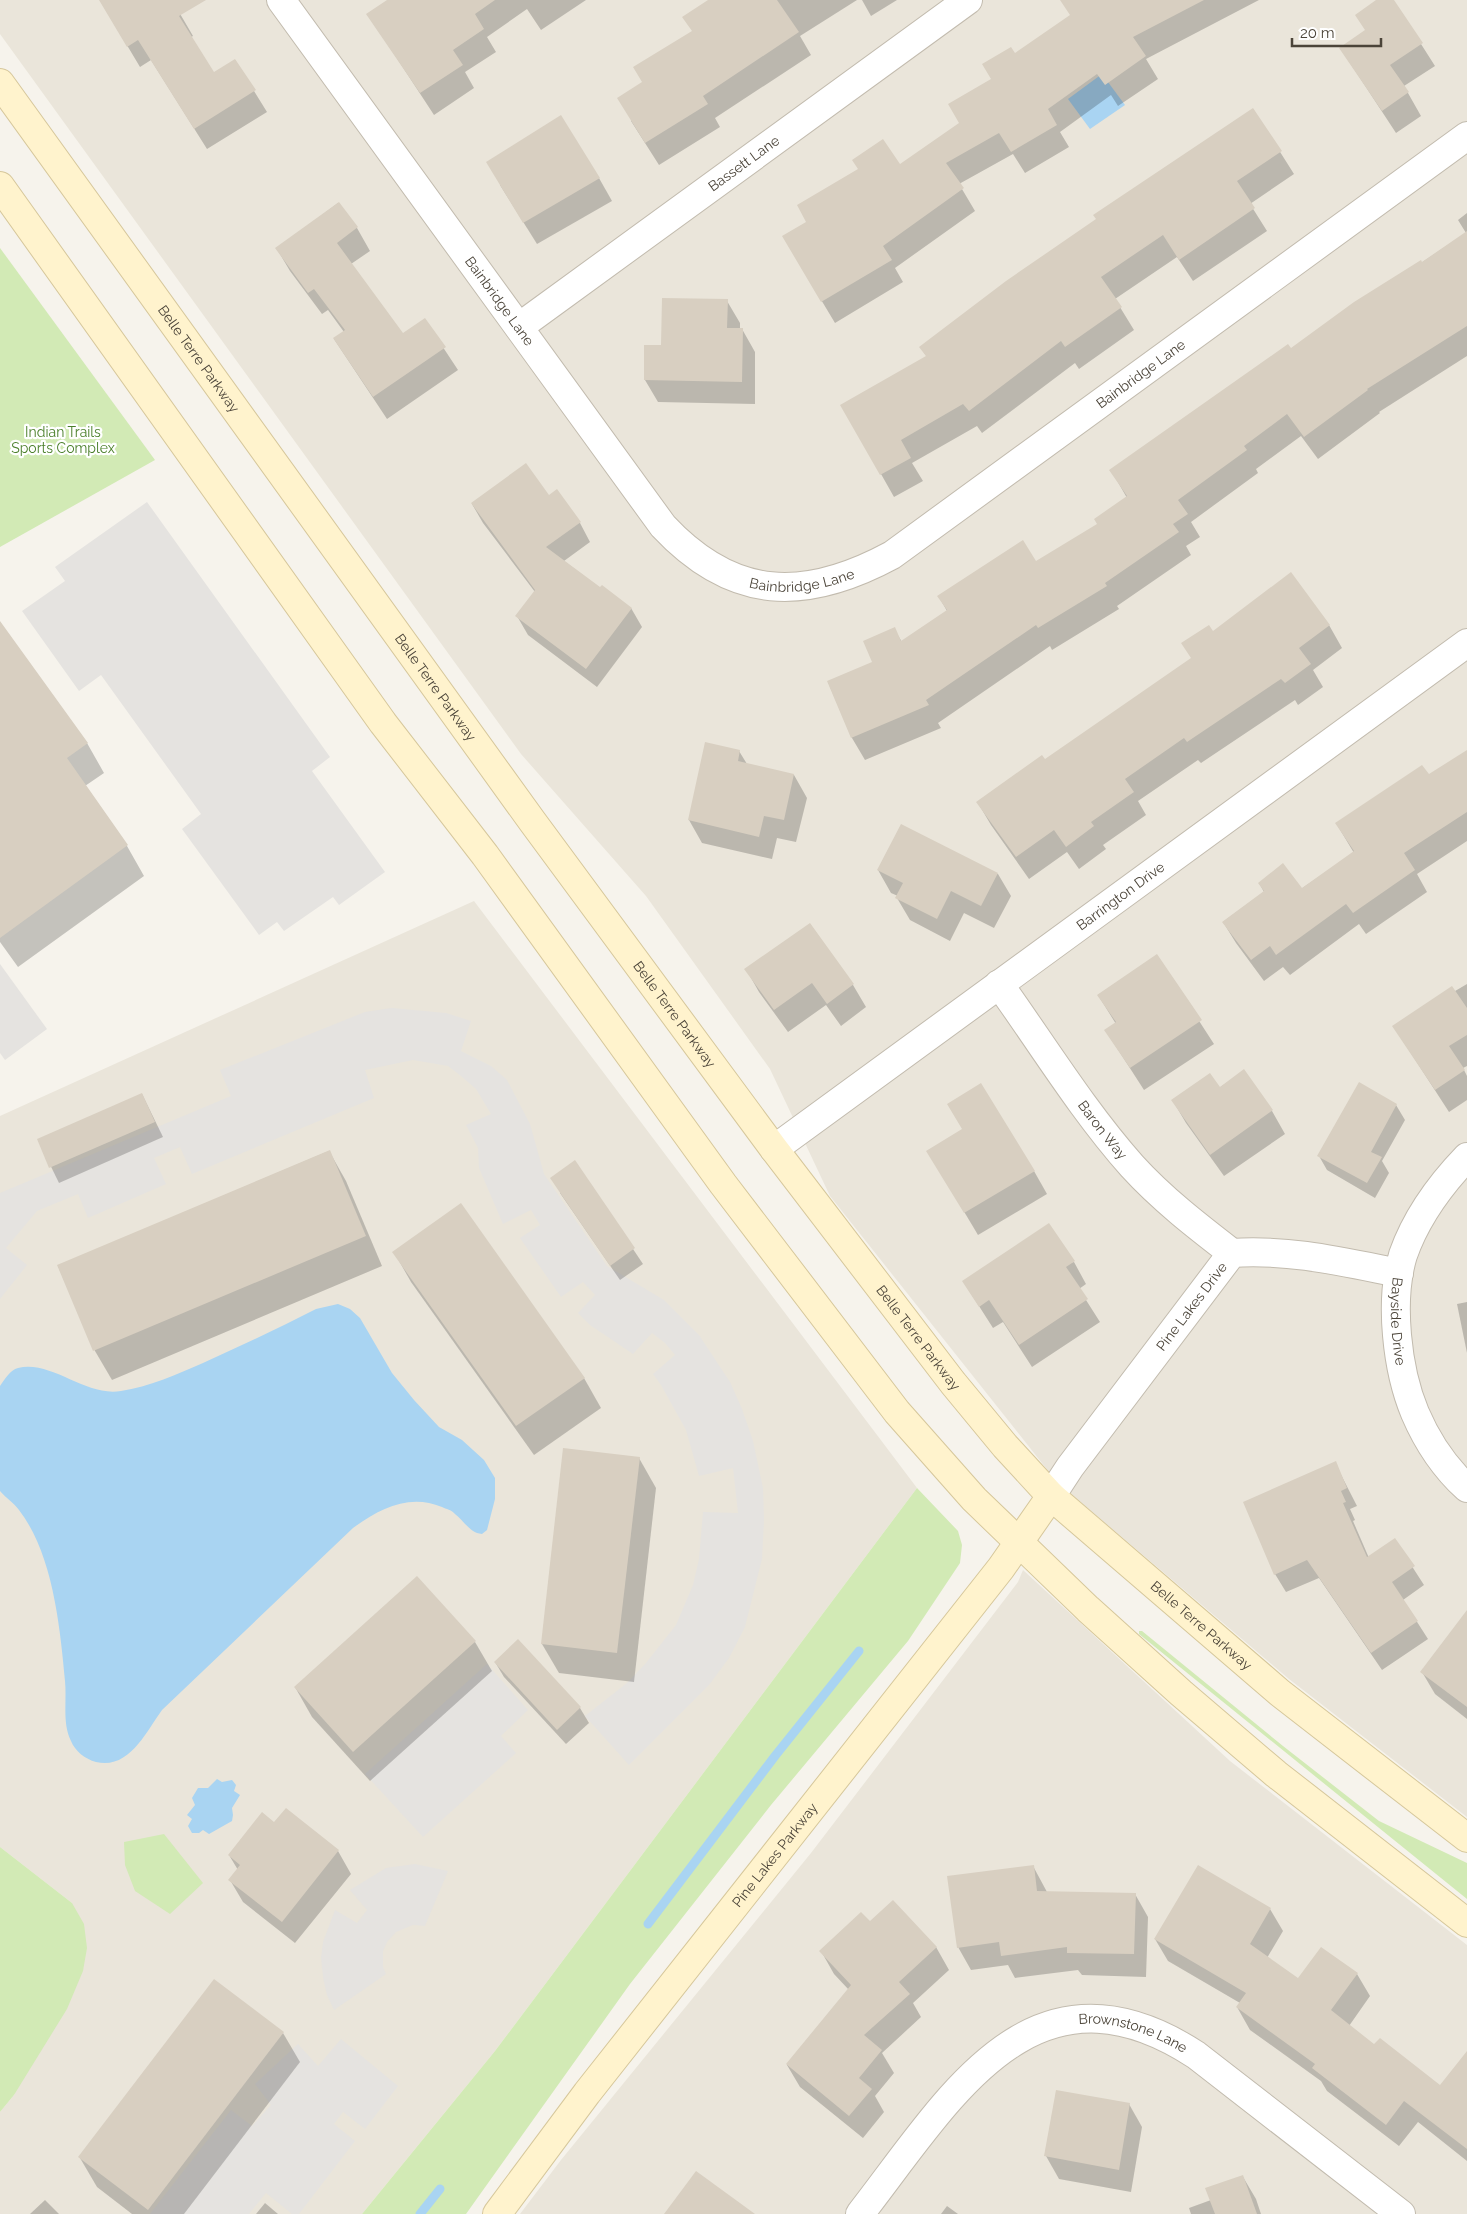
<svg xmlns="http://www.w3.org/2000/svg" width="1467" height="2214" font-family="Raleway,sans-serif">
<style>
.residential{fill:#eae5da}
.green{fill:#d2eab5}
.parking{fill:#e5e3e0}
.water{fill:#a9d4f2}
.shadow{fill:#0003}
.lines{fill:none;stroke-linecap:round;stroke-linejoin:round}
.stream{stroke:#a9d4f2;stroke-width:9}
.building{fill:#d8cfc1}
.street-casing{stroke:#c2bbae;stroke-width:30}
.secondary-casing{stroke:#d6c79b;stroke-width:30}
.street{stroke:#fff;stroke-width:28}
.secondary{stroke:#fff3cd;stroke-width:28}
.labels{text-anchor:middle;stroke-width:4.5;stroke-linejoin:round;paint-order:stroke}
.street-label{font-size:14px;fill:#4b4439;stroke:#fff}
.park-label{font-size:14px;fill:#4a7f2a;stroke:#fff}
</style>
<rect width="100%" height="100%" fill="#f6f3ec"/>
<g class="residential">
<path d="M0,0h1467v1817l-178,-138 -232,-197 -227,-286 -60,-127 -124,-173 -125,-142 -521,-720z"/>
<path d="M474,901l443,587 -422,563 -133,163h-362v-102l14,-17 58,-192 -72,-56v-731z"/>
<path d="M1023,1570l207,191 237,184v269h-947l41,-54 250,-307 207,-271z"/>
</g>
<g class="green">
<path d="M0,248l155,212 -155,87z"/>
<path d="M917,1488l41,43 4,14 -2,18 -52,78 -137,164 -141,179 -164,230h-104l133,-163z"/>
<path d="M1142,1631l141,115 96,75 88,42v36l-328,-265v-3z"/>
<path d="M164,1834l39,49 -33,31 -35,-23 -10,-26 -1,-23z"/>
<path d="M0,1847l72,56 12,21 3,24 -4,23 -16,38 -53,86 -14,17z"/>
</g>
<g class="parking">
<path d="M147,502l183,255 -18,14 73,101 -46,33 -6,-8 -49,34 -7,-9 -18,13 -77,-106 19,-15 -100,-139 -22,16 -57,-80 43,-30 -10,-14z"/>
<path d="M0,964l47,65 -42,31 -5,-7z"/>
<path d="M392,1008l54,5 25,8 -10,30 30,15 16,14 23,44 14,50 63,92 57,34 35,35 31,47 12,27 11,32 10,47 1,32 -2,39 -17,68 -16,31 -20,27 -80,80 -44,-49 42,-33 19,-20 30,-38 17,-40 6,-26 4,-47 35,1 -5,-45 -34,8 -13,-46 -25,-45 -8,-11 22,-19 -10,-12 -13,-10 -19,21 -43,-29 -12,-12 17,-18 -12,-13 -22,15 -41,-59 20,-13 -9,-15 -28,14 -24,-56 -1,-20 -12,-23 25,-11 -15,-25 -15,-13 -13,-10 -35,-6 -48,10 9,28 -182,76 -12,-27 -26,11 12,26 -78,34 -10,-24 -41,17 -31,37 21,17 -27,34v-106l231,-97 -11,-26 145,-58z"/>
<path d="M487,1664l41,46 -27,26 15,17 -93,84 -58,-63z"/>
<path d="M415,1864l33,7 -23,55 -12,-1 -17,7 -9,10 -4,9v16l3,7 -52,36 -7,-15 -4,-18 -2,-19 2,-16 12,-32 22,13 10,-13 -17,-20 36,-22z"/>
<path d="M341,2039l57,47 -33,43 -22,-17 -9,12 21,17 -56,73h-7l-26,-21 -17,21h-99l81,-104 21,16 19,-21 -16,-21 43,-40 20,22z"/>
</g>
<g class="water">
<path d="M1102,74l23,31 -35,24 -22,-30z"/>
<path d="M338,1304l12,5 10,9 32,55 22,27 25,27 23,13 22,20 11,18v21l-8,31 -5,4c-12,-1 -18,-13 -27,-20 -3,-4 -9,-5 -13,-7 -33,-14 -63,2 -89,21l-191,182c-16,22 -33,60 -66,52 -11,-3 -21,-11 -25,-21 -9,-18 -4,-40 -6,-60 -5,-54 -12,-127 -46,-171 -5,-7 -13,-12 -19,-19v-105c5,-7 10,-16 18,-18 34,-8 67,29 103,23 28,-4 56,-17 82,-28 38,-17 76,-35 113,-54z"/>
<path d="M217,1779l5,3 10,-2 4,5 -2,6 6,4 -8,13 1,7 -1,6 -23,13 -6,-4 -4,3h-7l-4,-7 4,-7 -5,-4 8,-10 -3,-7 6,-10h10z"/>
</g>
<g class="shadow">
<path d="M100,0h72l21,36 -2,1 23,37 21,-14 32,52 -60,37 -56,-89 -11,7z"/>
<path d="M389,0h197l-45,30 -14,-21 -40,28 9,15 -31,20 9,16 -40,27 -66,-101z"/>
<path d="M710,0h147l-57,36 11,19 -96,63 5,9 -61,38 -28,-44 13,-39 49,-50z"/>
<path d="M862,0h35l-26,16z"/>
<path d="M1073,0h186l-113,59 12,20 -40,27 -7,-11 -51,37 9,15 -44,26 -12,-19 -54,30 16,27 -80,57 8,14 -68,41 -39,-65 104,-92 61,-43 31,-44 23,-24 56,-39z"/>
<path d="M1378,0h15l42,66 -31,20 17,30 -25,17 -55,-84 25,-18z"/>
<path d="M1253,109l41,65 -44,30 17,27 -74,50 -16,-24 -62,42 19,31 -55,39 -4,-6 -93,70 -5,-7 -65,37 11,18 -29,16 -52,-92 85,-48 -6,-9z"/>
<path d="M599,178l13,23 -75,43 -37,-59z"/>
<path d="M338,203l19,25 13,23 -19,13 52,71 22,-15 33,50 -71,49 -53,-80 10,-7 -16,-22 -6,4 -32,-43 -13,-22z"/>
<path d="M1467,213v143l-88,56 1,1 -62,46 -17,-23 -45,33 2,4 -67,49 9,15 -14,9 5,9 -74,51 2,3 -67,41 -2,-4 -112,77 3,5 -76,32 -13,-22 -24,-56 46,-19 20,-34 8,13 45,-31 -8,-14 97,-34 62,-38 29,-27 -16,-28 355,-237 -8,-13z"/>
<path d="M727,301l13,22v6h2l13,23v52l-97,-2 -13,-22 18,-33z"/>
<path d="M549,496l31,27 10,19 -26,19 37,28 30,19 11,19 -45,60 -69,-52 -11,-19 18,-24 -52,-69 -11,-19z"/>
<path d="M0,625l87,118 17,30 -19,13 42,60 17,30 -126,91 -18,-25z"/>
<path d="M1329,625l13,23 -29,22 10,17 -25,18 -3,-5 -94,63 -3,-3 -60,41 8,14 -43,30 3,4 -27,20 -12,-17 -38,27 -38,-54 -13,-22 67,-42 147,-102 21,-27z"/>
<path d="M739,751l8,13 47,11 13,23 -11,44 -19,-4 -5,21 -70,-16 -13,-23z"/>
<path d="M1467,751v90l-50,33 10,18 -61,42 -7,-10 -69,51 -7,-8 -19,14 -28,-38 -13,-21 41,-30 -5,-9 42,6 53,-36 -18,-30 92,-47z"/>
<path d="M878,870l120,4 13,22 -17,32 -30,-15 -14,28 -40,-21 -13,-22 1,-2 -7,-3z"/>
<path d="M810,924l43,61 13,22 -25,19 -15,-21 -38,27 -29,-40 -13,-23z"/>
<path d="M1157,956l57,88 -70,46 -38,-59 10,-7 -18,-29z"/>
<path d="M1467,984v82l-4,2 4,8v24l-18,12 -55,-85z"/>
<path d="M1244,1071l28,40 13,23 -61,42 -38,-53 -13,-22 46,-13z"/>
<path d="M142,1094l21,43 -104,46 -21,-43z"/>
<path d="M1396,1105l9,15 -23,41 7,12 -14,25 -48,-28 -8,-14z"/>
<path d="M329,1151l17,30 36,85 -270,114 -17,-29 -37,-85z"/>
<path d="M575,1162l68,102 -23,16 -60,-87z"/>
<path d="M1034,1171l13,23 -69,41 -37,-62z"/>
<path d="M394,1252l190,126 17,30 -67,47 -123,-173z"/>
<path d="M1074,1262l12,22 -7,5 21,33 -68,45 -29,-45 -10,6 -30,-47z"/>
<path d="M1467,1302v51l-10,-49z"/>
<path d="M639,1458l17,30 -22,194 -75,-9 -17,-29z"/>
<path d="M1335,1463l22,43 -7,3 5,11 -2,1 16,37 26,-18 29,45 -21,15 25,39 -46,31 -63,-92 -33,14 -11,-18z"/>
<path d="M1467,1612v107l-32,-25 -13,-22z"/>
<path d="M518,1641l62,67 9,15 -23,21 -62,-67 -9,-15z"/>
<path d="M475,1642l17,29 -122,110 -58,-64 -17,-30z"/>
<path d="M274,1824l64,27 13,23 -56,69 -52,-41 -13,-22 8,-10 -9,-15z"/>
<path d="M1033,1866l14,26 88,2 13,23 -2,60 -64,-2 -4,-5 -63,8 -7,-13 -37,5 -13,-23z"/>
<path d="M1270,1909l13,22 -16,27 31,22 59,-6 13,22 -21,30 26,20 66,40 26,-16v91l-49,-39 -19,24 -72,-55 -6,-10 -71,-51 -13,-23 3,-4 -72,-42 -13,-22z"/>
<path d="M870,1923l66,24 13,23 -36,33 8,14 -39,36 12,20 -19,23 9,16 -21,26 -63,-51 -13,-22 62,-75 -15,-16 -13,-23z"/>
<path d="M283,2033l17,29 -116,152h-52l-35,-27 -17,-29z"/>
<path d="M1129,2104l13,23 -11,65 -72,-13 -13,-23z"/>
<path d="M1243,2177l13,22 5,15h-70l-2,-6 22,-8z"/>
<path d="M45,2200l14,14h-29z"/>
<path d="M265,2203l13,11h-22z"/>
<path d="M947,2206l11,8h-17z"/>
</g>
<g class="lines">
<g class="stream">
<path d="M648,1924l127,-168 84,-105"/>
<path d="M420,2214l20,-25"/>
</g>
</g>
<g class="building">
<path d="M99,0h107l-27,16 35,56 21,-13 21,31 -62,39 -56,-89 -11,7z"/>
<path d="M387,0h108l-20,14 9,15 -31,21 10,15 -43,28 -54,-79z"/>
<path d="M708,0h69l22,32 -96,64 5,8 -63,39 -28,-45 25,-16 -9,-15 59,-36 -10,-14z"/>
<path d="M1060,0h144l-71,37 13,19 -41,29 -8,-11 -49,35 9,16 -46,27 -12,-19 -53,30 18,25 -81,58 9,14 -71,42 -39,-66 24,-14 -9,-17 61,-36 -6,-9 31,-21 17,25 59,-41 -11,-19 43,-25 -9,-15 29,-17 4,6 55,-38z"/>
<path d="M1376,0h18l29,43 -33,22 19,27 -27,19 -43,-63 26,-18 -10,-15z"/>
<path d="M1253,108l29,43 -45,30 18,27 -76,52 -16,-25 -62,42 21,30 -57,40 -4,-6 -92,70 -6,-7 -62,36 10,18 -31,17 -40,-70 86,-49 -7,-9 87,-66 90,-62 -3,-4z"/>
<path d="M561,115l39,63 -77,45 -37,-61z"/>
<path d="M339,202l19,25 -21,16 66,90 22,-15 21,29 -73,50 -40,-59 12,-8 -31,-41 -6,4 -33,-45z"/>
<path d="M1467,231v95l-100,63 1,1 -64,47 -17,-23 -43,32 3,4 -69,50 10,14 -15,10 6,8 -74,51 2,3 -69,42 -2,-3 -110,75 3,5 -78,33 -24,-57 45,-19 -9,-21 32,-14 6,14 46,-31 -10,-14 86,-56 13,21 61,-37 -3,-5 33,-23 -18,-26 179,-126 3,4 63,-46 67,-42 1,2z"/>
<path d="M662,298l66,1 -1,29h16l-1,54 -98,-2v-35h17z"/>
<path d="M526,463l23,32 8,-6 24,33 -35,25 54,40 2,-2 30,23 -46,61 -71,-53 20,-26 -64,-87z"/>
<path d="M1291,572l39,53 -31,23 12,16 -26,19 -4,-4 -94,63 -3,-4 -59,41 9,13 -43,30 3,4 -28,21 -12,-17 -38,27 -40,-55 66,-47 3,4 146,-101 -10,-15 28,-18 4,6z"/>
<path d="M0,621l88,122 -21,15 61,87 -128,93z"/>
<path d="M705,742l35,8 -2,11 56,13 -10,46 -20,-4 -5,21 -71,-17z"/>
<path d="M1467,750v62l-63,41 11,17 -62,43 -7,-9 -70,51 -6,-9 -19,14 -29,-38 42,-31 -6,-8 25,-20 19,25 52,-37 -19,-28 87,-58 7,9z"/>
<path d="M901,824l97,49 -17,33 -30,-15 -14,28 -42,-21 8,-15 -26,-13z"/>
<path d="M810,923l44,61 -27,20 -15,-21 -38,27 -30,-41z"/>
<path d="M1157,954l45,66 -72,48 -26,-38 12,-8 -19,-27z"/>
<path d="M1452,986l15,22v27l-18,11 16,24 -30,20 -43,-64z"/>
<path d="M1244,1069l29,41 -63,45 -39,-55 39,-27 10,14z"/>
<path d="M1359,1082l38,22 -26,48 11,5 -15,26 -50,-27z"/>
<path d="M981,1083l54,88 -71,42 -38,-62 36,-22 -15,-25z"/>
<path d="M142,1093l13,29 -106,46 -12,-29z"/>
<path d="M330,1150l36,86 -273,115 -36,-86z"/>
<path d="M575,1160l60,88 -25,18 -60,-88z"/>
<path d="M461,1203l124,175 -69,48 -124,-174z"/>
<path d="M1049,1223l26,38 -9,6 22,32 -69,46 -30,-45 -10,7 -17,-26z"/>
<path d="M563,1448l77,9 -23,196 -76,-9z"/>
<path d="M1336,1461l11,27 -6,3 5,11 -3,1 24,54 28,-19 20,28 -23,16 26,39 -47,32 -64,-93 -33,15 -31,-73z"/>
<path d="M417,1576l59,65 -123,111 -59,-65z"/>
<path d="M1467,1610v97l-47,-35z"/>
<path d="M518,1639l63,68 -24,23 -63,-68z"/>
<path d="M286,1808l53,42 -57,72 -54,-42 12,-15 -12,-10 34,-43 12,10z"/>
<path d="M1034,1865l3,26 99,2 -2,61 -67,-1v-6l-66,9 -2,-14 -42,6 -10,-72z"/>
<path d="M1198,1865l73,43 -21,36 48,34 23,-31 37,26 -27,37 43,34 6,-6 60,47 27,-34v98l-63,-48 -18,24 -74,-57 3,-4 -79,-57 10,-14 -92,-54z"/>
<path d="M893,1900l44,47 -38,35 11,12 -46,41 18,15 -23,28 13,11 -23,27 -63,-52 65,-79 -32,-34 42,-39 9,9z"/>
<path d="M214,1979l70,53 -136,178 -70,-53z"/>
<path d="M1056,2090l74,13 -11,67 -75,-14z"/>
<path d="M696,2171l59,43h-91z"/>
<path d="M1243,2175l14,39h-42l-10,-26z"/>
</g>
<g class="lines">
<g class="street-casing">
<g id="street">
<path id="s1" d="M281,0l382,526c70,75 142,76 229,29l575,-419"/>
<path id="s2" d="M519,327l449,-327"/>
<path id="s3" d="M999,984c43,60 84,127 133,182 30,33 65,60 100,87"/>
<path id="s4" d="M774,1149l693,-506"/>
<path id="s5" d="M1467,1157c-27,28 -51,61 -64,98 -14,46 -6,115 12,158 12,28 30,55 52,75"/>
<path id="s6" d="M1051,1496l19,-29 162,-214c57,-4 111,9 167,20"/>
<path id="s7" d="M860,2214c89,-114 172,-266 336,-159l205,159"/>
</g>
</g>
<g class="secondary-casing">
<g id="secondary">
<path id="s8" d="M0,83l532,738 242,328 179,234 52,63 46,50 229,197 187,145"/>
<path d="M0,186l383,537 102,132 238,329 174,228 77,87 114,110 93,84 95,81 191,149"/>
<path id="s9" d="M497,2214l90,-121 414,-525 50,-72"/>
</g>
</g>
<use href="#street" class="street"/>
<use href="#secondary" class="secondary"/>
</g>
<g class="labels">
<g class="street-label">
<text dy="5" stroke="none"><textPath href="#s2" startOffset="278">Bassett Lane</textPath></text>
<text dy="5" stroke="none"><textPath href="#s1" startOffset="372">Bainbridge Lane</textPath></text>
<text dy="5" stroke="none"><textPath href="#s8" startOffset="340">Belle Terre Parkway</textPath></text>
<text dy="5" stroke="none"><textPath href="#s1" startOffset="1211">Bainbridge Lane</textPath></text>
<text dy="5" stroke="none"><textPath href="#s1" startOffset="808">Bainbridge Lane</textPath></text>
<text dy="5" stroke="none"><textPath href="#s8" startOffset="745">Belle Terre Parkway</textPath></text>
<text dy="5" stroke="none"><textPath href="#s4" startOffset="429">Barrington Drive</textPath></text>
<text dy="5" stroke="none"><textPath href="#s8" startOffset="1150">Belle Terre Parkway</textPath></text>
<text dy="5" stroke="none"><textPath href="#s3" startOffset="179">Baron Way</textPath></text>
<text dy="5" stroke="none"><textPath href="#s6" startOffset="236">Pine Lakes Drive</textPath></text>
<text dy="5" stroke="none"><textPath href="#s5" startOffset="185">Bayside Drive</textPath></text>
<text dy="5" stroke="none"><textPath href="#s8" startOffset="1555">Belle Terre Parkway</textPath></text>
<text dy="5" stroke="none"><textPath href="#s8" startOffset="1960">Belle Terre Parkway</textPath></text>
<text dy="5" stroke="none"><textPath href="#s9" startOffset="454">Pine Lakes Parkway</textPath></text>
<text dy="5" stroke="none"><textPath href="#s7" startOffset="358">Brownstone Lane</textPath></text>
</g>
<g class="park-label">
<text x="63" y="437">Indian Trails<tspan x="63" dy="16">Sports Complex</tspan></text>
</g>
</g>
<path d="M1292 38v8h89v-8" fill="none" stroke="#4b4439" stroke-width="2.5"/>
<text x="1300" y="38" font-size="15" fill="#4b4439" stroke="#ffffff" stroke-width="4" paint-order="stroke">20 m</text>
</svg>
